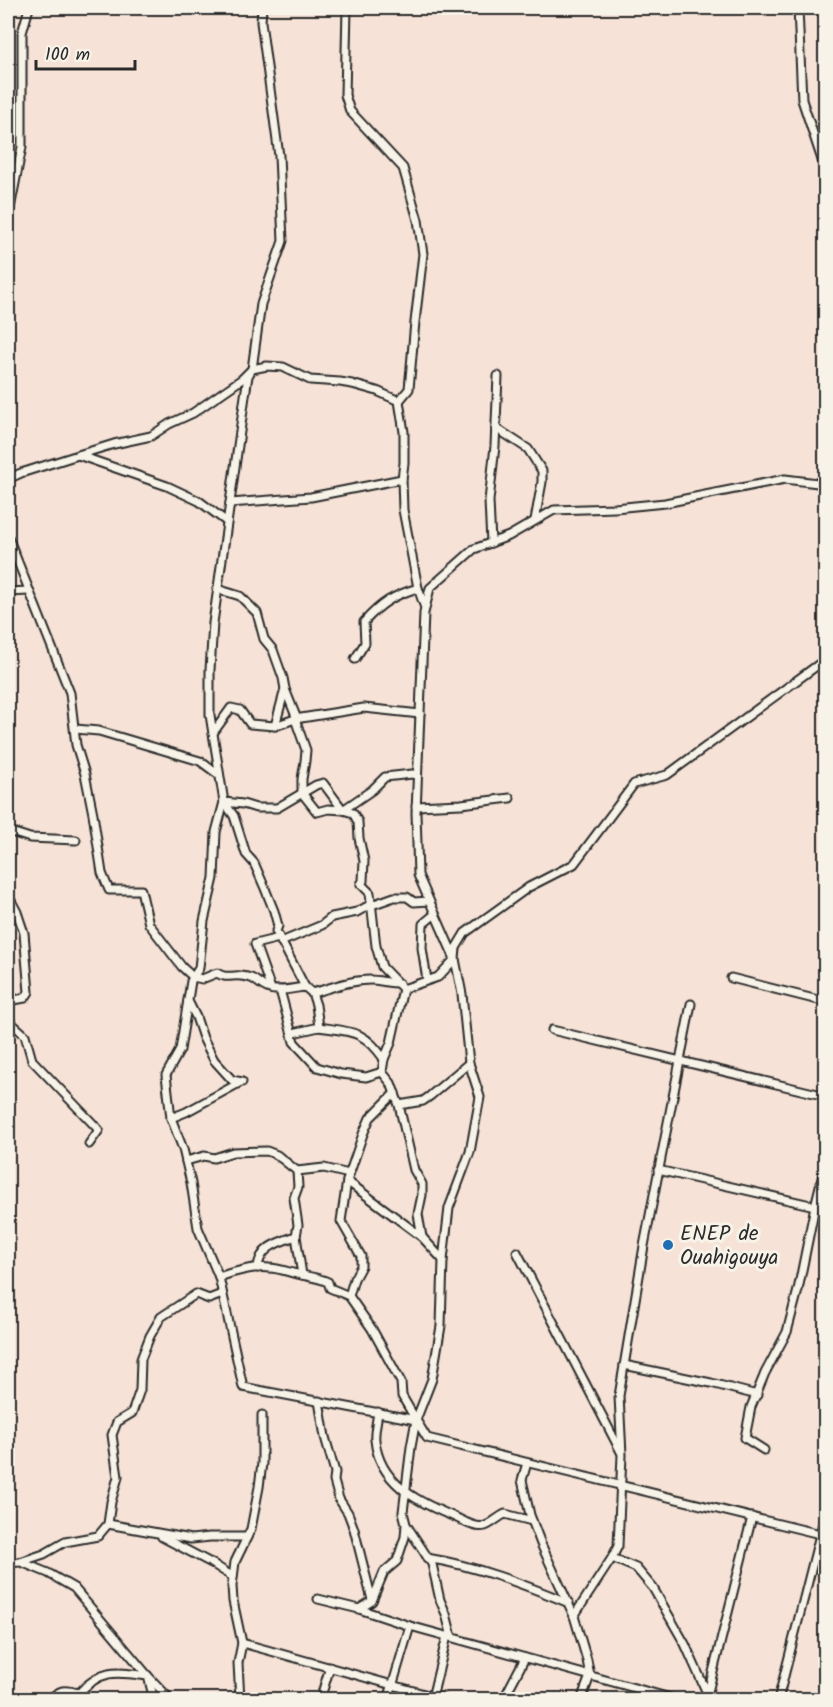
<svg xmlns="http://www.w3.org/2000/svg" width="833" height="1707" font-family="Kalam,sans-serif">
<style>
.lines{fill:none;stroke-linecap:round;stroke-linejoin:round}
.minor-casing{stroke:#2b2b2b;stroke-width:11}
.minor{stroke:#f7f3e8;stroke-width:7}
.poi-dot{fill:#1f6fb2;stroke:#f7f3e8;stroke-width:2}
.labels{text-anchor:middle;stroke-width:6;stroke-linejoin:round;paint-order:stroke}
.poi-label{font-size:21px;fill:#2b2b2b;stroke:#f7f3e8;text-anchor:start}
</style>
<rect width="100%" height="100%" fill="#f6e2d6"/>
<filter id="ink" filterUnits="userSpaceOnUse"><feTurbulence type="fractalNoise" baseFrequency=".0167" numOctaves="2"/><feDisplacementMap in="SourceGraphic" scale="12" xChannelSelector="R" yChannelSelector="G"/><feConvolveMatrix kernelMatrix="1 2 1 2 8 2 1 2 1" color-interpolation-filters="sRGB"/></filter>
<g filter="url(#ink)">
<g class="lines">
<g class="minor-casing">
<g id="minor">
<path d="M262,8l-1,14 18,134 4,85 -22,63 -9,65 -4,7 -3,20 -32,227 -3,47v45l14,87 -8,30 -2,46 -10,43 -5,47 -8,13 -11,69 -14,25 5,43 12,31 8,34 7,45 21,49 24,110 173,33 11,18 393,96"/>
<path d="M347,8l-2,87 5,16 53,57 15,52 5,34 -8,68 -6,67 -10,12"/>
<path d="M798,8l4,92 24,72"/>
<path d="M8,219l14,-72v-114l7,-25"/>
<path d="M496,428l32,21 14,22v11l-7,38"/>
<path d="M78,455l36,-11 37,-8 18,-12 24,-11 49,-34 10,-10 15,-3 16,1 27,13 30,2 12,2 25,7 22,10 5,31v31l-2,16 1,31 15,78 7,20"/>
<path d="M8,479l13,-6 57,-18 89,31 32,15 28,21"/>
<path d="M230,503l81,-6 91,-18"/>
<path d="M8,537l62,156 6,52 9,29 8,40 9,59 7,17h32l8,34 33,43 11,10 9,2 15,-6c9,6 14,2 24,3 15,1 15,7 26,12 11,5 26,0 38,-1"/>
<path d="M491,543l-2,-42 6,-55 3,-70"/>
<path d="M217,589l23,7 17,17 7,26 9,11 10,28 2,11 12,30"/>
<path d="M8,592l21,-1"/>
<path d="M355,659l10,-16 -1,-21c17,-19 30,-27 54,-34"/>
<path d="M295,719l11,31 -1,11 -3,18v14l15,19 11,-3 15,1 29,-20 13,-13 27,-3 5,1"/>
<path d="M275,726l10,-37"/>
<path d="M75,729l24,2 101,30 19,14"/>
<path d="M213,733l18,-25 9,2 10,14 25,2 20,-7 69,-11 56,6"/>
<path d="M416,806l45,-2 49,-6"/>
<path d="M8,831l22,7 46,2"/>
<path d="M8,895l9,17 7,21 5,59 -4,6 -17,3"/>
<path d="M281,942l41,-17 10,-8 25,-5 9,-5 28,-10h13l7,5 15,-1"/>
<path d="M731,978l95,24"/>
<path d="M427,980l-5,-32 1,-24 12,-10"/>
<path d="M271,989l-16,-45 24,-6"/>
<path d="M280,990l14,52 23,25 24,7 25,3 16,-5"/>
<path d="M312,993c19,-5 38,-13 58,-13 9,0 19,3 29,3"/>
<path d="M188,1001l8,16 7,21 11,22 18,20 10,2"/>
<path d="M8,1020l17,15 7,25 67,70 -10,14"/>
<path d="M552,1030l274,66"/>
<path d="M293,1033l26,-6"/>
<path d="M384,1059c-20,-29 -32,-27 -65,-32l-3,-22 -4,-12 -7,-6 -29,-56 2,-5 -4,-15 -10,-25 -10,-23 -8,-9 -12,-38 -10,-14 19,2 13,4h21l39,-23 7,-2 20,27 10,3 5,9 1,16 5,23 -1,20 -2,3 9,9 6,53 6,21 21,22"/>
<path d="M382,1072l2,-13 7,-16 12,-54 35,-12 17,-18 1,-11 9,-15 64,-46 45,-23 60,-80 33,-9 159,-116"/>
<path d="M382,1072l9,11 8,22 15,65 8,14v11l-4,19 4,23"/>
<path d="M395,1093l-25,25 -7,16 -16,47 75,56 21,23"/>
<path d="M399,1105l24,-4 7,-5 39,-33"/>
<path d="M171,1118l15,-6 55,-30"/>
<path d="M186,1161l18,-5 10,2 19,-6 34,-1 10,4 20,16 27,-3 25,6"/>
<path d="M658,1170l157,36"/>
<path d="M297,1171l1,16 -4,11 4,27 -2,11 6,39"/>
<path d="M347,1181l-6,40 20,35v10l-7,13 -5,17"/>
<path d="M517,1252l104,200"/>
<path d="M258,1268c1,-21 21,-26 38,-32"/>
<path d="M219,1277c13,-5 36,-11 50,-9 10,0 19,4 28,6 12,3 20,3 31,8l2,6 19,8 23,33 29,53 1,14 14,24"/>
<path d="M624,1365l87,18 46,12"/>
<path d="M319,1401l6,36 10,35 -1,9 5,18 9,14 6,16 18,71"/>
<path d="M378,1412c-1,9 -4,20 -3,28 4,42 41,61 75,75 11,4 24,14 35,11 7,-2 13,-9 20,-12l27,7"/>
<path d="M764,1450l-19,-12 6,-31 14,-34 22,-41 11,-42 17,-84 11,-44"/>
<path d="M527,1463l-5,17 8,35 11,29 33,72 13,44 3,16 -9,24"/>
<path d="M108,1524l83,15 19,-2h37"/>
<path d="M407,1526l25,38 8,36 6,14 6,23"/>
<path d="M162,1537l51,27 20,13"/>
<path d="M427,1558c49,8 96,26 142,45"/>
<path d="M612,1558l24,10 17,20 32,56 22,49"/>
<path d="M21,1562l27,11 26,15 74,88 23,24"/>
<path d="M8,1563l12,-1 24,-8 21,-12 33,-6 10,-12 3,-22 7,-25 -6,-42 5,-13 15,-9 8,-23 1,-31 9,-23 11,-19 35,-23 13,5 13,-5"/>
<path d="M318,1599l41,10 51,17 268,74"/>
<path d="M359,1609l13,-8 12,-29 13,-11 8,-24 1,-13 -3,-12 8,-65 5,-27 16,-41 9,-53 2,-66 6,-52 21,-56 10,-55 -11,-34 -7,-69 -7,-35 -37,-84 -2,-62 8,-200 6,-25 44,-39 35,-13 45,-26 61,-2 50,-5 120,-24 41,5"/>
<path d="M574,1616l38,-58 6,-12 4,-91 -3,-59 25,-150 47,-242"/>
<path d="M242,1643l204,57"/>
<path d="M432,1698l15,-62"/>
<path d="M49,1700c11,-11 15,-11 30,-7 23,-25 38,-21 69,-17l4,16 -2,8"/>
<path d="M240,1700l-2,-37 4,-20 -9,-42 -1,-15 3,-24 16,-33 8,-42 3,-24v-48"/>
<path d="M320,1700l10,-33"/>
<path d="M388,1700l22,-74"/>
<path d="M503,1700l22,-42"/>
<path d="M706,1700l46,-183"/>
<path d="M778,1700l48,-189"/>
</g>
</g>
<use href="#minor" class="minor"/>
</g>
</g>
<circle class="poi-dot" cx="668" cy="1245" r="6"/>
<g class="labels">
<g class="poi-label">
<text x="680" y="1240">ENEP de<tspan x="680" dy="24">Ouahigouya</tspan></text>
</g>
</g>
<rect width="833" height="1707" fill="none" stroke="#f7f3e8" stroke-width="30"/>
<rect x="15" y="15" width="803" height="1677" fill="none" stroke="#2b2b2b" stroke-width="2" filter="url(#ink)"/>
<path d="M36 60v9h99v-9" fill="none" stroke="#2b2b2b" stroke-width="3"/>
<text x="45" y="60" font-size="18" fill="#2b2b2b" stroke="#f7f3e8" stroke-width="4.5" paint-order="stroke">100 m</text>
</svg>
